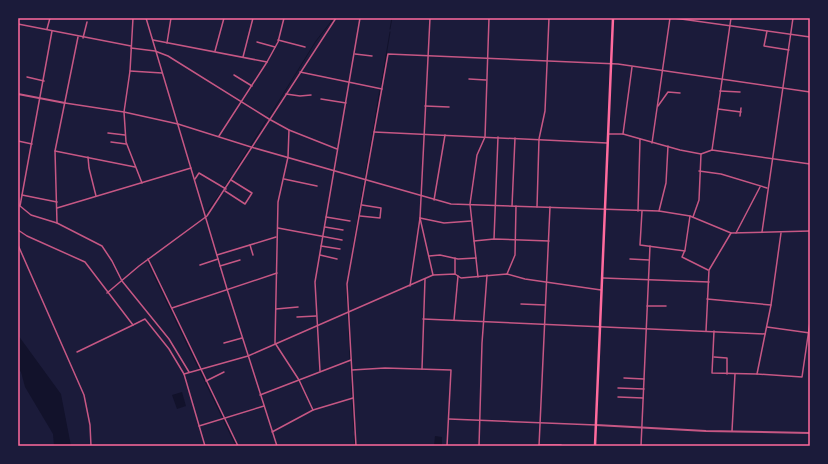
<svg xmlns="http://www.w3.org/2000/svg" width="828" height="464" font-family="Ubuntu,sans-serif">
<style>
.water{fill:#12122b}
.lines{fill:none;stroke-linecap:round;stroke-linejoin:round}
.stream{stroke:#12122b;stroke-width:1}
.minor{stroke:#c65784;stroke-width:1.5}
.tertiary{stroke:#c65784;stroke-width:2}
.primary{stroke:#ff6b9d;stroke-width:2.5}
.neatline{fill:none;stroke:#ff6b9d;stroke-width:1.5}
</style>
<rect width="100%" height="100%" fill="#1b1b3a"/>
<g class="water">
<path d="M18,335l43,59 10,52h-17l-1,-12 -28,-47 -4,-15 -3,-3z"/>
<path d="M182,392l4,14 -9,3 -5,-14z"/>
<path d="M435,436l7,1v9h-8z"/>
</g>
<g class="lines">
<g class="stream">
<path d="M390,29l2,-11"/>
<path d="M381,86l9,-54"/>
<path d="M269,117l47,-76 18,-23"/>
<path d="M251,145l15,-24"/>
<path d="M369,155l11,-66"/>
<path d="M236,169l12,-19"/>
<path d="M365,178l3,-20"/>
<path d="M225,187l6,-10"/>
<path d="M206,213l14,-19"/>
<path d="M353,247l11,-65"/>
<path d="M148,263l88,183"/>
<path d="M346,286l2,25"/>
<path d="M348,314l2,45"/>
<path d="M350,362l1,8"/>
<path d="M351,373l1,24"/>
<path d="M352,400l2,31"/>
<path d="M354,436l1,10"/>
</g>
<g class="minor">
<path d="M133,18l-3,53 -6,41 2,30 16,41"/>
<path d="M146,18l81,271 50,157"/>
<path d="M180,18h8"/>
<path d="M674,18l136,19"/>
<path d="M18,24l113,22"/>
<path d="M47,29l3,-11"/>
<path d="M52,31l-32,175 11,9 26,8 45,23 10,15 10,20 47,58 20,33"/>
<path d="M767,31l-3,15 25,4"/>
<path d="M83,38l4,-16"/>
<path d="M153,40l114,22"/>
<path d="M278,40l27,7"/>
<path d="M257,42l18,5"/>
<path d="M167,43l4,-25"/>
<path d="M131,48l24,3 13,5 101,63 20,11 48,19"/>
<path d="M215,51l9,-33"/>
<path d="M355,54l17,2"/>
<path d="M243,57l10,-39"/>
<path d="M130,71l32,2"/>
<path d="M300,72l82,17"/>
<path d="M234,75l18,11"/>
<path d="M27,77l17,4"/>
<path d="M469,79l17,1"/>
<path d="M720,91l20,1"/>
<path d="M286,94l14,2 11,-1"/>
<path d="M321,99l25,4"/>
<path d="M65,103l59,9 54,12 73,23 200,57 208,7 31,5 41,17 79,-2"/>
<path d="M425,106l24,1"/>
<path d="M658,106l10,-14 12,1"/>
<path d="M718,109l23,3"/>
<path d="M740,116l1,-8"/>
<path d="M289,130l-1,27 -10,45 -3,141 24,37 14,30"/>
<path d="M374,132l233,11"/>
<path d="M108,133l17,2"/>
<path d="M609,134h14l57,16 21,4 11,-4 98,14"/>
<path d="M623,134l9,-67"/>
<path d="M219,136l48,-74 11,-20 6,-24"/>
<path d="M18,141l14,3"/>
<path d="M111,142l15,2"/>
<path d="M652,143l18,-125"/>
<path d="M712,150l19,-132"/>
<path d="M55,151l80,16"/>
<path d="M88,157l1,11 7,28"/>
<path d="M699,171l22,3 46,14"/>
<path d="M195,179l4,-6 27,16"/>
<path d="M284,179l33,7"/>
<path d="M225,191l20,13 7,-11 -21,-13"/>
<path d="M22,195l35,7"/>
<path d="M434,200l11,-65"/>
<path d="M512,206l3,-68"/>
<path d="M537,207l2,-68 6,-28 4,-93"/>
<path d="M57,208l134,-40"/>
<path d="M638,211l2,-72"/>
<path d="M642,211l-2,34 45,6"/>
<path d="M659,211l7,-28 2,-37"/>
<path d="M360,216l20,2 1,-10 -19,-3"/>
<path d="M690,216l-5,34 -3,7 26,13"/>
<path d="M326,217l24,4"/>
<path d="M693,217l6,-17 2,-46"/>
<path d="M420,218l13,57"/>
<path d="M420,218l24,5 27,-2"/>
<path d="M57,223l-2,-72 23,-114"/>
<path d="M325,227l18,3"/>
<path d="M278,228l64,12"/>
<path d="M18,230l9,6 58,26 48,63 12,-6 24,30 15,25 21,72"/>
<path d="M762,232l31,-214"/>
<path d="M736,233l24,-46"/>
<path d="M494,239l4,-102"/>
<path d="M474,241l20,-2 55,2"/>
<path d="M18,245l66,150 6,30 1,21"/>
<path d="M250,245l3,10"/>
<path d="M321,246l19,3"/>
<path d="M217,255l59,-18"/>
<path d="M320,255l17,4"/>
<path d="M429,256l11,-1 18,4 18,-1"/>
<path d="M455,258v16"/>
<path d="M148,259l90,187"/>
<path d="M630,259l19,1"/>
<path d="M200,265l18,-6"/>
<path d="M220,266l20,-6"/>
<path d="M507,274l8,-19 1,-49"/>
<path d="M478,277l-8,-73 7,-49 8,-18 4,-119"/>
<path d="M603,278l106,4"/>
<path d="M410,286l10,-68 10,-200"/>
<path d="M107,293l32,-27 68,-50 129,-198"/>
<path d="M707,299l64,6"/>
<path d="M521,304l24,1"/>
<path d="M647,306h19"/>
<path d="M172,308l105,-35"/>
<path d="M276,309l22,-2"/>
<path d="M297,317l19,-1"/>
<path d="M423,319l342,15"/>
<path d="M454,320l4,-44"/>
<path d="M767,327l43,6"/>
<path d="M706,331l3,-61 22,-37"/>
<path d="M714,331l-2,42 45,1 14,-69 10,-72"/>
<path d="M224,343l18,-5"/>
<path d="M77,352l56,-27"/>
<path d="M714,357l13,1v16"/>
<path d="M422,369l3,-90"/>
<path d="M352,370l33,-2 66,2 -4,76"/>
<path d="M320,371l-5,-89 45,-264"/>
<path d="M184,374l64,-18 185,-81 22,-1 6,4 46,-4 18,5 76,11"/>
<path d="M757,374l45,3 8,-55"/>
<path d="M624,378l20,1"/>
<path d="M206,381l18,-9"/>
<path d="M618,388l26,1"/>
<path d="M260,395l91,-35"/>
<path d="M618,397l25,1"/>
<path d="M449,419l147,6"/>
<path d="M199,426l65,-20"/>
<path d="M732,431l3,-57"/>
<path d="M272,432l41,-22 40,-12"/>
<path d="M539,445h22"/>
<path d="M356,446l-9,-162 41,-230 230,10 192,28"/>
<path d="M479,446l3,-103 5,-68"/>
<path d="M539,446l11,-239"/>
<path d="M641,446l9,-200"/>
</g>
<g class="tertiary">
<path d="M18,94l47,9"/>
<path d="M596,425l110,6 104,2"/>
</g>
<path class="primary" d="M595,446l18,-428"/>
</g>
<rect width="828" height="464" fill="none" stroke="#1b1b3a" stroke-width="38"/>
<rect x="19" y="19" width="790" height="426" class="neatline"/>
</svg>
